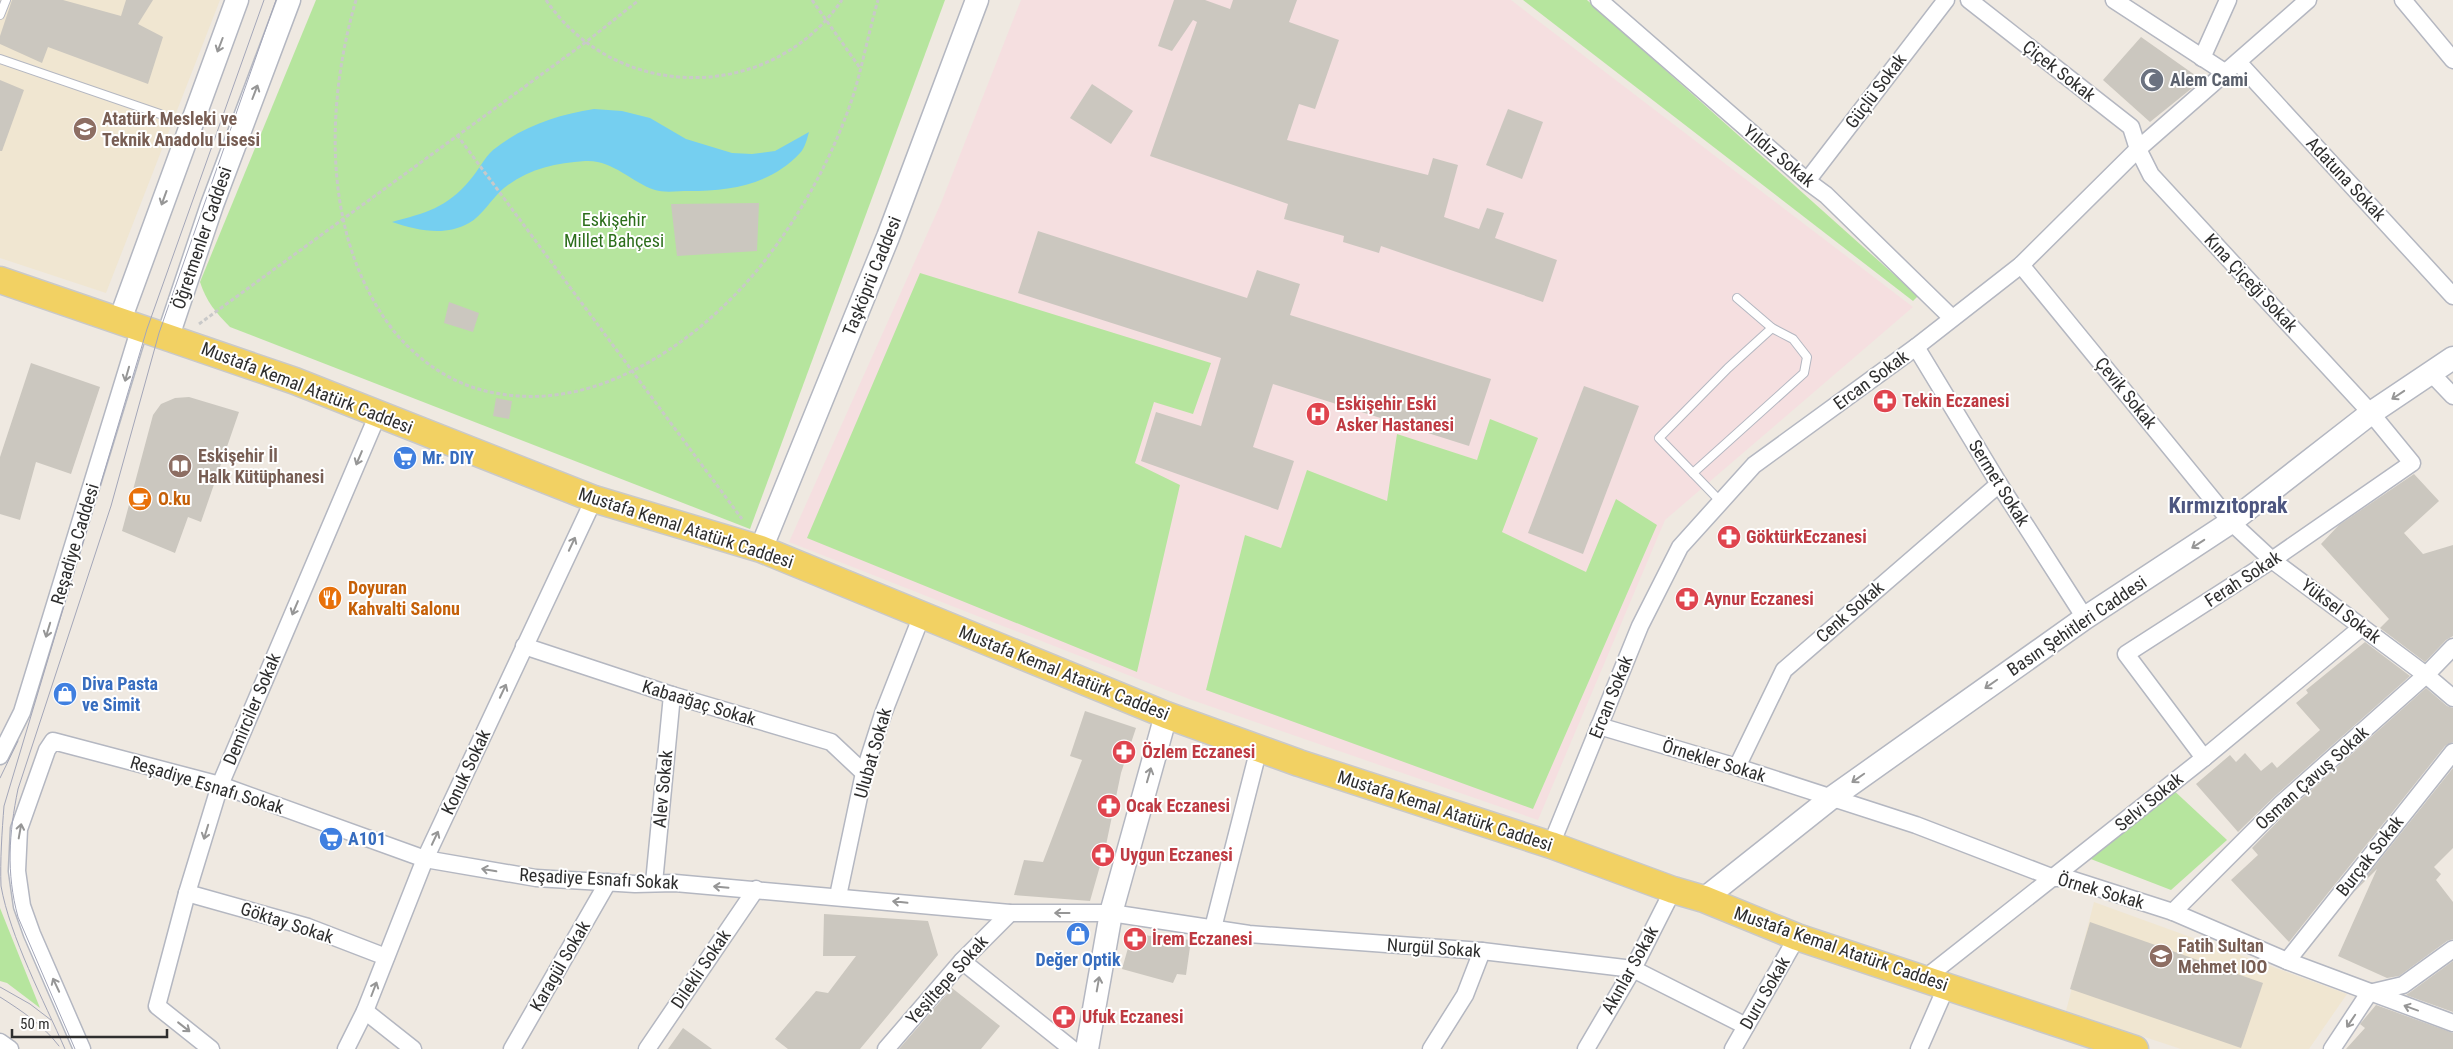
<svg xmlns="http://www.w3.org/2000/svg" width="2453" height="1049" font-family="'Roboto Condensed',sans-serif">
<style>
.education{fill:#f0e6d1}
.medical{fill:#f5dfe0}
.green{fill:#b6e59e}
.water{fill:#75cff0}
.building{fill:#cbc7bf}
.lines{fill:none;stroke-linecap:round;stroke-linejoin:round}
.service-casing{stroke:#b4b7c1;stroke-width:10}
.minor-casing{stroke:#b4b7c1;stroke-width:19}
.secondary-casing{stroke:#b4b7c1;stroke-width:25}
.primary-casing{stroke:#c9c9c9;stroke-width:29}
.path{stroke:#c9c9c9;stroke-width:3;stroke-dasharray:4 2.5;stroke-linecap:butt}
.service{stroke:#fff;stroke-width:8}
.minor{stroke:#fff;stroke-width:16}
.secondary{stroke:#fff;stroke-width:22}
.primary{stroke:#f2d163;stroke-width:26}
.tram{stroke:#a3a6b8;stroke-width:1}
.oneway{stroke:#969696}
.labels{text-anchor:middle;stroke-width:4;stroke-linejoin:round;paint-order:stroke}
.street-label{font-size:18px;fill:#2e2e2e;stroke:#fff}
.worship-label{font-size:18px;font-weight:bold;fill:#5b616d;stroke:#fff;text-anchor:start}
.education-label{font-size:18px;font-weight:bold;fill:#785e54;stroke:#fff;text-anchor:start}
.park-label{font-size:18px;fill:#2c6e1b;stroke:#fff}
.health-label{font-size:18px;font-weight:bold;fill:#be3a42;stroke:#fff;text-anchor:start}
.shop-label{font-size:18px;font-weight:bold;fill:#366cbe;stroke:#fff;text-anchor:start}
.food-label{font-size:18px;font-weight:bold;fill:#c56008;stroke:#fff;text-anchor:start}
.district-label{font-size:22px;font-weight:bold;fill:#4d5680;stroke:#fff}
</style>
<rect width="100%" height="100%" fill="#efe9e1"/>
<g class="education">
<path d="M0,0h220l-114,293 -106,-35z"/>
<path d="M2094,902l253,92 -38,55h-128l-115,-38z"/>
</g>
<path class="medical" d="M1021,0h490l402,307 -248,213 -127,300 -349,-121 -400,-157 152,-339z"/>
<g class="green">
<path d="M316,0h629l-195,529 -520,-202c-14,-14 -24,-26 -30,-45z"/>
<path d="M1523,0h64l331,296 -5,5z"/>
<path d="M920,273l291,90 -18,51 -39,-12 -19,61 45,22 -43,187 -330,-134z"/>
<path d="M1490,419l48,19 -36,94 84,40 30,-73 41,26 -124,284 -327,-119 39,-155 36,13 26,-78 80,31 10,-67 80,26z"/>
<path d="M2169,786l58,54 -56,50 -88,-34z"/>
<path d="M0,908l40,100 -33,-25 -7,-2z"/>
</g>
<path class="water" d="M594,109l28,2 28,7 36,21 46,14 20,1 23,-3 34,-19c-2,7 -4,16 -9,21 -30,32 -70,38 -111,38 -11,0 -25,2 -34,-1 -24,-8 -43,-31 -70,-29 -30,2 -57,8 -81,27 -12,10 -22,28 -35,35 -25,14 -52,7 -77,-1 33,-9 55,-14 78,-42 8,-9 14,-22 23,-30 30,-24 64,-35 101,-41z"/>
<g class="building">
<path d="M12,0h51l58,16 5,-16h27l-15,24 25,13 -15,47 -100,-37 -6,16 -42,-19v-8z"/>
<path d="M1174,0h31l25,9 3,-9h64l-8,22 50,18 -24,69 -16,-5 -12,36 141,35 5,-17 25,7 -14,52 35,12 8,-21 17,5 -9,25 62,22 -14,42 -162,-56 -2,7 -36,-11 1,-6 -60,-17 4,-15 -138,-48 47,-134 -4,-2 -21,31 -14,-5z"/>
<path d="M2141,37l61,43 -52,42 -47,-42z"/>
<path d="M0,80l24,10 -22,61h-2z"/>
<path d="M1092,84l41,27 -22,33 -41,-26z"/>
<path d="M1508,109l35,13 -21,57 -36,-14z"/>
<path d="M759,203l-2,48 -80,5 -6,-52z"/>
<path d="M1038,231l209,67 10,-28 43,14 -10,31 201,64 -22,67 -196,-62 -20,63 41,14 -16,49 -137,-49 15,-49 45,14 20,-68 -203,-65z"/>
<path d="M449,302l30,11 -6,19 -29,-9z"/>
<path d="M31,363l69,24 -29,87 -35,-12 -16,58 -20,-6v-57z"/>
<path d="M1584,386l55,20 -56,148 -55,-21z"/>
<path d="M189,397l50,15 -38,110 -13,-5 -13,36 -53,-22 31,-116 8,-11 14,-6z"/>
<path d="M496,398l16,3 -3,18 -16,-3z"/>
<path d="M2414,474l25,27 -35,32 19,21 30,-9v91l-7,4 -21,22 -45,-34 9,-9 -68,-75 18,-19z"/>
<path d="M2365,642l45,34 -135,120 -37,36 -42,-48 34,-29 6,7 9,-9 16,18 11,-9 5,6 43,-38 -24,-27 12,-10 -2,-3z"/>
<path d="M2426,688l21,18 6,2v34l-8,4 -156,196 -58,-62 27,-25 -6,-7 37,-38z"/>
<path d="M1085,711l51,17 -15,45 -15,72 -16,56 -76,-6 10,-35 19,2 39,-102 -12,-4z"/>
<path d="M2453,768v80l-19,19 7,7 -5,6 17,22v37l-6,2 -48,35 -12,2 -49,-22 39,-87 -23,23z"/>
<path d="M824,914l104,7 10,34 -78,94h-72l-13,-10 41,-48 12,2 28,-37h-33z"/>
<path d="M2090,922l173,61 -22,65 -171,-59z"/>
<path d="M1132,934l59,6 -5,35 -9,-1 -4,9 -51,-14z"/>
<path d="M2453,961v51l-47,-17 3,-2z"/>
<path d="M952,988l48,38 -19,23h-82z"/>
<path d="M2376,1005l77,28v16h-107l19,-21 -5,-4z"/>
<path d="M683,1028l29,21h-44z"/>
</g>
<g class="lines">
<g class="service-casing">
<g id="service">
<path d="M0,15l6,-15"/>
<path d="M0,59l160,55"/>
<path d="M1693,473l111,-100 3,-16 -14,-18 -21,-11 -35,-30"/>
<path d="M1721,502l-62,-64 69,-70 44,-40"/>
</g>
</g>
<g class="minor-casing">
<g id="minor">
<path d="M1599,0l208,181 19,14 126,123"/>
<path d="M1969,0l162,127 7,22 13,26 220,238 41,50 -140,97 -146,94 78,104"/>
<path d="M2114,0l112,73"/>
<path d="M2403,0l50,60"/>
<path d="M2202,58l26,-58"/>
<path d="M2238,62l215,234"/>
<path d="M1807,181l139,-181"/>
<path d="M2021,265l210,257 41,38 154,115 27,23"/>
<path d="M1916,347l83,137 86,134"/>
<path d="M2431,373l22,23"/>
<path d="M524,646l148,49 159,47 33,31"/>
<path d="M1599,726l138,41 179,58 138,53h13l106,34 114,49 166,62"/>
<path d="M0,756l22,-44 118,-385"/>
<path d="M1737,767l47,-97 215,-186"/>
<path d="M1551,845l89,-219 40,-79 74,-82 162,-118 105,-82 117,-116 170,-149"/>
<path d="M654,883l18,-188"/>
<path d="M187,893l121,34 78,30"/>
<path d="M838,896l26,-123 19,-59 39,-99"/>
<path d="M2173,912l109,-109 144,-128 27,-28"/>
<path d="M1213,928l46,-180"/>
<path d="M962,961l110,88"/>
<path d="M2287,961l166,-209"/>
<path d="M1933,972l271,-214 158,-131"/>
<path d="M2369,993l34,-8 50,-36"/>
<path d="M365,1011l48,38"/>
<path d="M0,1042l10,7"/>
<path d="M82,1049l-50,-115 -10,-28 -5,-35 2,-42 28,-79 6,-9 167,44 205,74 111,19 99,6 40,-1 335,30h101l138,21 233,17 151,18 113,57"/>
<path d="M211,1049l-54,-43 30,-113 33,-108 158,-371"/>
<path d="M346,1049l19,-38 60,-152 169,-360"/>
<path d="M512,1049l96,-167"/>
<path d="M647,1049l109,-160"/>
<path d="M886,1049l76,-88 48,-48"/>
<path d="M1431,1049l34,-54 17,-44"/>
<path d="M1586,1049l47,-80 40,-79"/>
<path d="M1733,1049l64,-112"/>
<path d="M1919,1049l28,-64"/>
<path d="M2332,1049l37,-56"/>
</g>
</g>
<g class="secondary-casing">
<g id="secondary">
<path d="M120,320l117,-320"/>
<path d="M168,336l44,-131 77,-205"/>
<path d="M761,549l127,-312 89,-237"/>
<path d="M1704,899l126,-100 255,-181 146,-96 140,-109 82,-55"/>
<path d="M1087,1049l24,-136 55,-198"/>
</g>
</g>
<g class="primary-casing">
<path id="primary" d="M0,280l295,101 299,118 167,50 405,166 133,48 252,82 122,45 31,9 93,38 338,112"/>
</g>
<g class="path">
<path d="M356,0c-31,106 -34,238 37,330 21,26 50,48 82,58 45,14 93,10 137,-8 59,-24 111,-67 151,-117 39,-50 71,-108 91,-170 9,-30 15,-62 24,-93"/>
<path d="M546,0c71,104 225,103 296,0"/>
<path d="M812,0l48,68"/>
<path d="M457,135l285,384"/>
<path d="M199,324l387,-282 53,-42"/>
</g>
<use href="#service" class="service"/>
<use href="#minor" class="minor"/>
<use href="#secondary" class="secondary"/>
<use href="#primary" class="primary"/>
<g class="tram">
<path d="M0,778l18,-37"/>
<path d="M0,987l30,17 21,16"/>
<path d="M0,997c22,14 43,28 59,49"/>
<path d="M65,1049c-21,-48 -55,-112 -64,-163 -1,-25 1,-55 3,-80l143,-477 117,-329"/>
<path d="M75,1049l-57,-132c-12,-44 -9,-84 0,-128l93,-283 48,-173 117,-333"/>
</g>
</g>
<defs><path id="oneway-shaft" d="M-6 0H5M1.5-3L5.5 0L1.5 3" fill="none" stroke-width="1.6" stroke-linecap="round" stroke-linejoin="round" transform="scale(1.25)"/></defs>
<g class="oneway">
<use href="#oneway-shaft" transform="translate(220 45) rotate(111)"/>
<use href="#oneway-shaft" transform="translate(255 92) rotate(-69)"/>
<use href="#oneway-shaft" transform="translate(164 198) rotate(110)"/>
<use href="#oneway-shaft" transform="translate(127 374) rotate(106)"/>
<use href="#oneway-shaft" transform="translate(2398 395) rotate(146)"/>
<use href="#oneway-shaft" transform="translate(359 458) rotate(113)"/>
<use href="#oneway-shaft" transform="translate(572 544) rotate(-65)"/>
<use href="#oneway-shaft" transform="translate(2198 544) rotate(147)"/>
<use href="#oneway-shaft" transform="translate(295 608) rotate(113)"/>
<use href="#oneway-shaft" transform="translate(48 630) rotate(107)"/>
<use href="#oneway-shaft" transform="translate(1991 684) rotate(145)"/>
<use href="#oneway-shaft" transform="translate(503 691) rotate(-65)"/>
<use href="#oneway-shaft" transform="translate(1149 775) rotate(-74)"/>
<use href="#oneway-shaft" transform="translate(1858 778) rotate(145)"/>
<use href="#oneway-shaft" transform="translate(20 831) rotate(-80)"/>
<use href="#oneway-shaft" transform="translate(206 832) rotate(107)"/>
<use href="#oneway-shaft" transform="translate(435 838) rotate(-65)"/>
<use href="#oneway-shaft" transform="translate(489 870) rotate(-170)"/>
<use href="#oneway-shaft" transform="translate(721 887) rotate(-175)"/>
<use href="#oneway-shaft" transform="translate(900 902) rotate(-174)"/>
<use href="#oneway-shaft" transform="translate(1062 913) rotate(180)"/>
<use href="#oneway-shaft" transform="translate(1098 984) rotate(-80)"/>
<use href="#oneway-shaft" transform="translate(56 985) rotate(-115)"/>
<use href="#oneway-shaft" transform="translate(374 989) rotate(-69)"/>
<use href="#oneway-shaft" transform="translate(2411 1008) rotate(-160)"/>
<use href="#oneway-shaft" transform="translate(2351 1021) rotate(124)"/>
<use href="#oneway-shaft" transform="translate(184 1027) rotate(38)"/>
</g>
<defs>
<g id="mosque-disc" transform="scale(1.25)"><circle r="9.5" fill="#6b7280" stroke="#fff"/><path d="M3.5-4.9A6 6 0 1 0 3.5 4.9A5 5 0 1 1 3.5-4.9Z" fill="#fff"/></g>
<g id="school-disc" transform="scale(1.25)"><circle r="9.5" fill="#8d6e63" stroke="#fff"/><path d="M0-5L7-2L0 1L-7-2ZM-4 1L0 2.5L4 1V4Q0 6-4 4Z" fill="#fff"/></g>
<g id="pharmacy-disc" transform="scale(1.25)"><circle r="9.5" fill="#e0444e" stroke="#fff"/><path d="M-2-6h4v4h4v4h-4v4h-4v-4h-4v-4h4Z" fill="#fff"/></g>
<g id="hospital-disc" transform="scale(1.25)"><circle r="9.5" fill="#e0444e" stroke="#fff"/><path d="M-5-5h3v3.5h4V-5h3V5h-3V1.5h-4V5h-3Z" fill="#fff"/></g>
<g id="supermarket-disc" transform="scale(1.25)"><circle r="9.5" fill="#3f7fe0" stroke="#fff"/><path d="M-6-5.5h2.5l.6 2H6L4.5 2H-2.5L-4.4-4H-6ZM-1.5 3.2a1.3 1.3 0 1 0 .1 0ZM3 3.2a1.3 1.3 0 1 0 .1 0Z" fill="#fff"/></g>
<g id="library-disc" transform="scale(1.25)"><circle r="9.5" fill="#8d6e63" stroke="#fff"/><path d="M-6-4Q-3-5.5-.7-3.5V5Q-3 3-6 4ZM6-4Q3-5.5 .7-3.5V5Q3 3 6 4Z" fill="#fff"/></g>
<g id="cafe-disc" transform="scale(1.25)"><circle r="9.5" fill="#e8710a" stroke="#fff"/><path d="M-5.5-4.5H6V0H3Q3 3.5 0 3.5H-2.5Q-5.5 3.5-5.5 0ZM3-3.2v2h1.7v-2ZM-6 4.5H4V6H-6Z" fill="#fff"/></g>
<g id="restaurant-disc" transform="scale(1.25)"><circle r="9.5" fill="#e8710a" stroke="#fff"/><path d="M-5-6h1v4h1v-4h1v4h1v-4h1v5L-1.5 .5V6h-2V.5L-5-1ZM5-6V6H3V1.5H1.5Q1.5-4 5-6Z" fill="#fff"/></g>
<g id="shop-disc" transform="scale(1.25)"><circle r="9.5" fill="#3f7fe0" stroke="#fff"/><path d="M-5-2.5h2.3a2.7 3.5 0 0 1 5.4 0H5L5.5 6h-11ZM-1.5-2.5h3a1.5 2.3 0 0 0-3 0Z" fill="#fff"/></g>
</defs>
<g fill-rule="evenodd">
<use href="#mosque-disc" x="2152" y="80"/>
<use href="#school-disc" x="85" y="129"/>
<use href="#pharmacy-disc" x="1885" y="401"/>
<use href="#hospital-disc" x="1318" y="414"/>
<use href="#supermarket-disc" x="405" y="458"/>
<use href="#library-disc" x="180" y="466"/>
<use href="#cafe-disc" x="140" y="499"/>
<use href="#pharmacy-disc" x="1729" y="537"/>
<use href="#restaurant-disc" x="330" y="598"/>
<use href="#pharmacy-disc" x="1687" y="599"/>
<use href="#shop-disc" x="65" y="694"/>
<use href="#pharmacy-disc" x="1124" y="752"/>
<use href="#pharmacy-disc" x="1109" y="806"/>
<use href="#supermarket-disc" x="331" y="839"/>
<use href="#pharmacy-disc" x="1103" y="855"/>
<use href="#shop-disc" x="1078" y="934"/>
<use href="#pharmacy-disc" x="1135" y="939"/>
<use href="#school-disc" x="2161" y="956"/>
<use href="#pharmacy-disc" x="1064" y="1017"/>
</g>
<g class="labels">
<g class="street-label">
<text transform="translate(2059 71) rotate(38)" y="6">Çiçek Sokak</text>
<text transform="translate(1876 91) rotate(-53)" y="6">Güçlü Sokak</text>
<text transform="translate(1779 156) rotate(40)" y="6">Yıldız Sokak</text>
<text transform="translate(2346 179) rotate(47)" y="6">Adatuna Sokak</text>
<text transform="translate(202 238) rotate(-71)" y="6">Öğretmenler Caddesi</text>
<text transform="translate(872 276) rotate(-68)" y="6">Taşköprü Caddesi</text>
<text transform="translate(2251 283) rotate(47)" y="6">Kına Çiçeği Sokak</text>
<text transform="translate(1871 380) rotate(-36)" y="6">Ercan Sokak</text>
<text transform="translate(307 388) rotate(21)" y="6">Mustafa Kemal Atatürk Caddesi</text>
<text transform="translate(2126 393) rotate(51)" y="6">Çevik Sokak</text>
<text transform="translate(1999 483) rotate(58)" y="6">Sermet Sokak</text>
<text transform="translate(686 528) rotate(18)" y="6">Mustafa Kemal Atatürk Caddesi</text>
<text transform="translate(75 544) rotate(-73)" y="6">Reşadiye Caddesi</text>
<text transform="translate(2243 579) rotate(-33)" y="6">Ferah Sokak</text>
<text transform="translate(2341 611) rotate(37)" y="6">Yüksel Sokak</text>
<text transform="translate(1850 612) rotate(-41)" y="6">Cenk Sokak</text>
<text transform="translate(2077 626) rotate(-34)" y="6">Basın Şehitleri Caddesi</text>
<text transform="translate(1064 673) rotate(22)" y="6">Mustafa Kemal Atatürk Caddesi</text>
<text transform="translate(1611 697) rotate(-68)" y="6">Ercan Sokak</text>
<text transform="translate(699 703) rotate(17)" y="6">Kabaağaç Sokak</text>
<text transform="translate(252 709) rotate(-67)" y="6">Demirciler Sokak</text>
<text transform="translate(873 753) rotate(-74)" y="6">Ulubat Sokak</text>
<text transform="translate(1714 761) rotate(17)" y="6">Örnekler Sokak</text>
<text transform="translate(466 772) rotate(-65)" y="6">Konuk Sokak</text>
<text transform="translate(2312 778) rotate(-42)" y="6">Osman Çavuş Sokak</text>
<text transform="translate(207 785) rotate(17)" y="6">Reşadiye Esnafı Sokak</text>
<text transform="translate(663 789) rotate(-85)" y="6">Alev Sokak</text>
<text transform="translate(2149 802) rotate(-39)" y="6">Selvi Sokak</text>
<text transform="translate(1445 811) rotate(18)" y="6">Mustafa Kemal Atatürk Caddesi</text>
<text transform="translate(2370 856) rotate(-52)" y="6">Burçak Sokak</text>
<text transform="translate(599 879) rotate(3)" y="6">Reşadiye Esnafı Sokak</text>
<text transform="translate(2101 891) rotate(16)" y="6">Örnek Sokak</text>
<text transform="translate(287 923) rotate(18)" y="6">Göktay Sokak</text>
<text transform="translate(1434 948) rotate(4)" y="6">Nurgül Sokak</text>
<text transform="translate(1841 949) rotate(19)" y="6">Mustafa Kemal Atatürk Caddesi</text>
<text transform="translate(560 966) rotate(-60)" y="6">Karagül Sokak</text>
<text transform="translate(701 969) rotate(-56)" y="6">Dilekli Sokak</text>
<text transform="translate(1630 970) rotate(-61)" y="6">Akınlar Sokak</text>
<text transform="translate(947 980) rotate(-48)" y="6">Yeşiltepe Sokak</text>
<text transform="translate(1765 993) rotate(-60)" y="6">Duru Sokak</text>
</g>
<g class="worship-label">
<text x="2170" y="86">Alem Cami</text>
</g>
<g class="education-label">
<text x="102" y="125">Atatürk Mesleki ve<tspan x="102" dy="21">Teknik Anadolu Lisesi</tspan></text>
<text x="198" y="462">Eskişehir İl<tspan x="198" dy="21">Halk Kütüphanesi</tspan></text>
<text x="2178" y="952">Fatih Sultan<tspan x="2178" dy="21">Mehmet IOO</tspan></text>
</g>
<g class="park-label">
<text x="614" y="226">Eskişehir<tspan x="614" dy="21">Millet Bahçesi</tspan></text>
</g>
<g class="health-label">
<text x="1902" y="407">Tekin Eczanesi</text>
<text x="1336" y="410">Eskişehir Eski<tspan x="1336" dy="21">Asker Hastanesi</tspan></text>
<text x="1746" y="543">GöktürkEczanesi</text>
<text x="1704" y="605">Aynur Eczanesi</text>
<text x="1142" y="758">Özlem Eczanesi</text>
<text x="1126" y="812">Ocak Eczanesi</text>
<text x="1120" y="861">Uygun Eczanesi</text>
<text x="1152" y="945">İrem Eczanesi</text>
<text x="1082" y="1023">Ufuk Eczanesi</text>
</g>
<g class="shop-label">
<text x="422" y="464">Mr. DIY</text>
<text x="82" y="690">Diva Pasta<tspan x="82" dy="21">ve Simit</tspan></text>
<text x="348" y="845">A101</text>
<text x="1078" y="966" text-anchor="middle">Değer Optik</text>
</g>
<g class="food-label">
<text x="158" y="505">O.ku</text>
<text x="348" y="594">Doyuran<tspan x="348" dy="21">Kahvalti Salonu</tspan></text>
</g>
<g class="district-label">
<text x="2228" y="513">Kırmızıtoprak</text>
</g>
</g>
<path d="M12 1029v8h155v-8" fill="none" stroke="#2e2e2e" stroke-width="2.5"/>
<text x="20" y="1029" font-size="15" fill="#2e2e2e" stroke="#ffffff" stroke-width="4" paint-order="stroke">50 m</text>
</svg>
